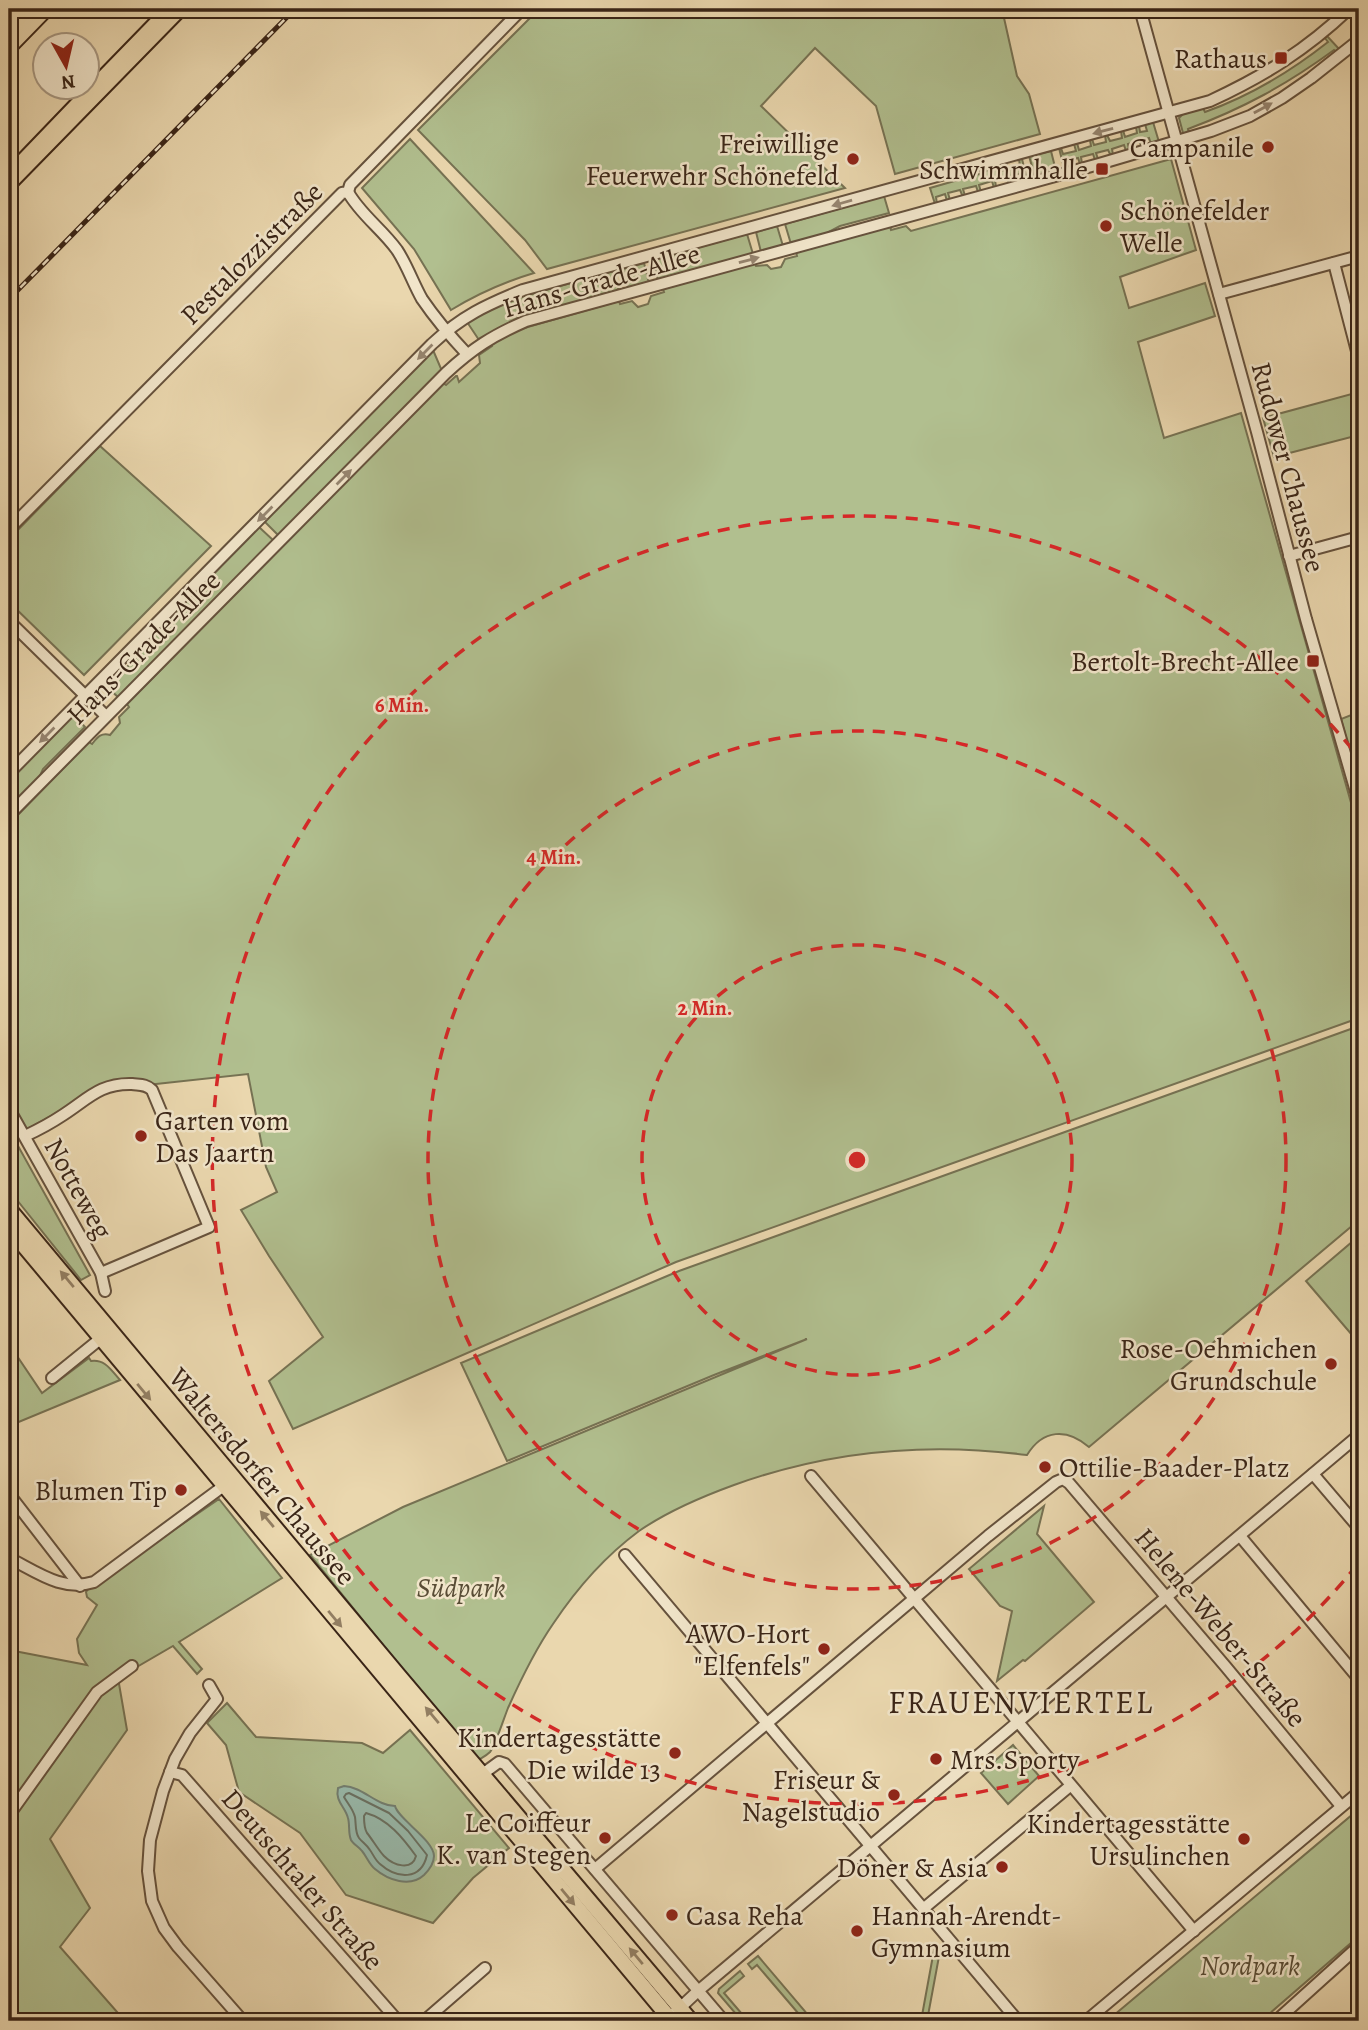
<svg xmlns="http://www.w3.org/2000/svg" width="1368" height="2030" font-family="Alegreya,serif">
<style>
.green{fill:#b1bf8f;stroke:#767253;stroke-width:2}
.water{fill:#98baac;stroke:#727e70;stroke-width:2}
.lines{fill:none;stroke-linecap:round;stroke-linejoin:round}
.shore{stroke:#697062;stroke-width:2}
.minor-casing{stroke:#66523d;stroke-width:14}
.major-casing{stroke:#3a2517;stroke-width:18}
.minor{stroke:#f1e5ca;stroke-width:10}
.major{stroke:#ead7ae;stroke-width:14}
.tram{stroke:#3a2517;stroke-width:2}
.rail-casing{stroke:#3a2517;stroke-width:5}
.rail{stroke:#f1e5ca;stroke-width:2.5;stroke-dasharray:8;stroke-linecap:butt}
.oneway{fill:#968570}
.oneway2{fill:#927e62}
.ring{fill:none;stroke:#d62828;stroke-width:3.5;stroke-dasharray:12 9}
.poi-dot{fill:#8f2418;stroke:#f1e5ca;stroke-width:2.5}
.labels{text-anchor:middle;stroke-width:5;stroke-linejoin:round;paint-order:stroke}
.poi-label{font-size:28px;fill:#3a2517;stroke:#f1e5ca;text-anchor:end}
.street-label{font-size:28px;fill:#3a2517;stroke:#f1e5ca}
.park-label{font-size:28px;font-style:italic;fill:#584c35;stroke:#f1e5ca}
.quarter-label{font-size:32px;letter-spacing:2px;fill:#3a2517;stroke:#f1e5ca}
.centre{fill:#d62828;stroke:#f1e5ca;stroke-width:3.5}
.ring-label{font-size:21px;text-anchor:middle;font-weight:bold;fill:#d62828;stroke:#f1e5ca;stroke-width:5;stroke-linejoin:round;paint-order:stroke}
</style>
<rect width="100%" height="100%" fill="#ead7ae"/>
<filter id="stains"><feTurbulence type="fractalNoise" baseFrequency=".00286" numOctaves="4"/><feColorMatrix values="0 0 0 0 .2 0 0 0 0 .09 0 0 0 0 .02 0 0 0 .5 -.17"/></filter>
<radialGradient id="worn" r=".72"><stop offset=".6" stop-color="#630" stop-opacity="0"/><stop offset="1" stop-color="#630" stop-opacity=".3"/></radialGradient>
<g class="green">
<path d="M539,9h463l15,67 12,18 11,40 -145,40 -19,-68 -61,-58 -54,58 84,82 -298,81 -22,-29 -107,-110z"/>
<path d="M1327,36l14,15 -3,2 -4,-3c-48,35 -90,58 -146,79l1,4h-6l-4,-15 4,-4 20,-6 2,4c45,-16 85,-40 123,-70l-3,-4z"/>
<path d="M1153,122l6,20 -8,2 -2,-6 -6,2 1,6 -2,1 -3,-6 -11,3 1,6 -3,1 -2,-6 -12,4 1,6 -2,1 -3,-6 -12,3 2,6 -3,1 -2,-6 -12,3 1,7h-2l-2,-6 -13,3 2,7h-3l-5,-20h2l2,6 13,-3 -2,-7 3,-1 2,7 12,-4 -1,-6 2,-1 2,6 12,-3 -1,-7h2l3,6 12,-3 -1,-7 2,-1 2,7 12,-4 -1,-6 3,-1 1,6 7,-1 -2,-7z"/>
<path d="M410,139l124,134c-30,9 -57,21 -83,37l-37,-61 -52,-61z"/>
<path d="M1051,151l5,20 -21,6 -6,-21z"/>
<path d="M1019,159h3l5,20 -3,1 -2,-7 -12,3 1,7 -2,1 -2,-7 -12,3 1,7 -2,1 -2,-7 -13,4 2,7h-3l-2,-6 -13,3 2,7 -2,1 -3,-7 -12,3 2,7 -3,1 -2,-7 -9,3 1,7h-2l-5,-16 49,-14 21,-9 2,6 3,-1 -1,-6 2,-1 2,7 12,-4z"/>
<path d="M1171,159l25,91 -76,27 9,31 76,-25 10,33 -77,26 26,96 77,-25 118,418v187l-683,244 -383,167 -24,-48 54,-44 -54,-81 -28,-46 36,-18 -11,-25 -18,-93 -92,10 -43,-2 -100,55 77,138 -9,5 -72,-90v-366l80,-82 3,2c5,-6 9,-12 18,-9l10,-12 -1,-6 10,-10 -2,-3 316,-321 3,2 10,-9h1l2,6 21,-19 -1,-8 13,-9 -1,-3 26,-13 102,-29 1,3 12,-3 6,6 10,-3 3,-8 13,-4 -1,-3 92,-26 1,3 11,-1 4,4 10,-2 4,-8 12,-3 -1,-4 94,-26 1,4 15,-4 5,5z"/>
<path d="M884,196l5,17 -49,13 -15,8 -34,10 -6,-20z"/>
<path d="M777,226l6,20 -22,6 -5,-20z"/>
<path d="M747,234l6,20 -95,26 -5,-20z"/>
<path d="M644,263l5,20 -21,6 -5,-20z"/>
<path d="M613,271l6,20 -104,30 -36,19 -12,-18 43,-22z"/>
<path d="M433,350l9,21 -163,165 -15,-15z"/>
<path d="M1359,392v43l-85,22 -11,-39z"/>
<path d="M100,446l111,100 -127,129 -75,-73v-63z"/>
<path d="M259,527l15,14 -155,157 -12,-11 39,-39 9,-16z"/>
<path d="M1359,712v73l-18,-66z"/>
<path d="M73,714l12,13 -42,42 -5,11 -29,29v-29z"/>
<path d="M1359,1026v194l-270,227c-22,-19 -46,-18 -62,8 -99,-13 -199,-4 -293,30 -33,12 -66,26 -95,46 -35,26 -62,57 -86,93 -18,26 -32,55 -45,84 -4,10 -13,38 -18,44 -4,4 -9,6 -13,9l-167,-206 93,-48 404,-168 -93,36 -207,86 -46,-98 218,-92z"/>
<path d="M1359,1236v105l-1,1 -52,-61z"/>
<path d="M9,1344l33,49 47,-35 2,3c14,-2 20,9 29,19l-111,46z"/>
<path d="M219,1499l63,79 -103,64 23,27 -5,5 -24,-28 -55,32 9,52 -77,109 40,69 -30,39 65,74h-116v-371l78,15 -8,-12 -2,-14 20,-34 -10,-8 -1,-5 3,-4z"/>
<path d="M1044,1506l-7,28 57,68 -69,59 -2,-1 -26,21 15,-70 -12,-5 -31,-37z"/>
<path d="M227,1703l29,34 106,6 21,10 27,-23 99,118 -36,30 -40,45 -87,-28 -46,-62 -61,-41 -13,-47 -19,-22z"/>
<path d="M1013,1745l26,31 -31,28 -27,-31z"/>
<path d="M1359,1809v127l-98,85h-154z"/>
<path d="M934,1950l6,1 -13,70h-6z"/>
<path d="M758,1956l51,60 -5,4 -47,-55 -5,4 -4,-5z"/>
<path d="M740,1971l4,5 -20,17 24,28h-6l-24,-28 1,-4z"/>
</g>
<path class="water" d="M344,1786c19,1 33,20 51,20 3,13 39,34 39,50 0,7 -5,14 -10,19 -14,13 -36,5 -49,-6 -6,-5 -8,-12 -13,-18 -3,-4 -9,-7 -11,-11 -3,-7 -1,-15 -3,-22 -3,-12 -13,-16 -10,-30z"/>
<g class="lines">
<g class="shore">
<path d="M349,1793l40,20 19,18 19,24c-6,26 -30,24 -47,9 -5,-4 -7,-10 -10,-14 -3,-5 -8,-8 -11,-12 -4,-5 -3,-15 -4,-21 -2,-8 -7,-13 -11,-20l2,-3z"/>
<path d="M366,1813c22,6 37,25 50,43 -4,15 -22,10 -32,0 -5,-5 -12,-17 -17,-23 -3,-5 -3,-11 -3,-17z"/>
</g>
<g class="minor-casing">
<g id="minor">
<path d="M1140,9l117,423 49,187 53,183"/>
<path d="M348,192c12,22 34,37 49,58 10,15 16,33 25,49 13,19 29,38 45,55"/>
<path d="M1334,263l25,96"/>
<path d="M1219,294l140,-38"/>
<path d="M9,529l333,-336 6,-1 2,-7 172,-176"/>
<path d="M1289,556l70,-19"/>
<path d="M9,621l97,95"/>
<path d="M9,773l423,-429c30,-28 54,-39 91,-54l687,-189c54,-25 96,-51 139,-92"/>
<path d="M9,815l437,-442c27,-25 46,-37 80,-52l573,-157 112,-33 39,-15 32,-18 29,-20 48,-38"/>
<path d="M9,1109l92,164 4,18"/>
<path d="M25,1136c13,-6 26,-13 38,-21 25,-16 37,-32 69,-31 8,1 14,0 20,6l57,137 -108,46"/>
<path d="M52,1378l53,-43"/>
<path d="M1313,1474l46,54"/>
<path d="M811,1476l383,455"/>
<path d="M9,1494l71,92"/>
<path d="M1240,1536l119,143"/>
<path d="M625,1555l393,466"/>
<path d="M9,1558c28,14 53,34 85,24l135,-100"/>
<path d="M209,1685l8,14 -27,34 -15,26 -12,32 -13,49 -2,31 4,30 12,27 14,19 65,74"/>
<path d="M170,1772l12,3 216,246"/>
<path d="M477,1778l22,-16 6,2 219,257"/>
<path d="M9,1815l88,-123 35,-26"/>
<path d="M595,1869l393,-333 68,-54 7,-3 6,4 157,184 115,139"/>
<path d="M923,1909l147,-123"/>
<path d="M424,2021l61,-53"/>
<path d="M666,2021l32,-30 661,-556"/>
<path d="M1086,2021l273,-229"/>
<path d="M1276,2021l83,-75"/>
</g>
</g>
<g class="major-casing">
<g id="major">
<path d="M9,29l20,-20"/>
<path d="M9,47l37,-38"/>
<path d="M9,1209l390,467 292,345"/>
<path d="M9,1228l663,793"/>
</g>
</g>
<use href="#minor" class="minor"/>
<use href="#major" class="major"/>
<g class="tram">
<path d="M88,82l71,-73"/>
<path d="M9,164l73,-76"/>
<path d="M9,195l182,-186"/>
</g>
<g class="rail-casing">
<path id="rail" d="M9,299l286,-290"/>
</g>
<use href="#rail" class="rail"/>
</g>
<defs><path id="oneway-solid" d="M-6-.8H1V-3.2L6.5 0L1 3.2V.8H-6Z" transform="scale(1.75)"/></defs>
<g class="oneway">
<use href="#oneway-solid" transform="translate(1263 108) rotate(-29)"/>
<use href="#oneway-solid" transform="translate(1103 131) rotate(165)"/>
<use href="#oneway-solid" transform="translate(842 203) rotate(164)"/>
<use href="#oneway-solid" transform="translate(749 260) rotate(-15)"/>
<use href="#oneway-solid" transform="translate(425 352) rotate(135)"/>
<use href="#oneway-solid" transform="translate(344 477) rotate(-45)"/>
<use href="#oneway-solid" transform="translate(265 514) rotate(135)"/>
<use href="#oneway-solid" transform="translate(47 735) rotate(135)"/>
</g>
<g class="oneway2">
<use href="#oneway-solid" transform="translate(67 1279) rotate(-130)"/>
<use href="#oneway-solid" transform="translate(144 1392) rotate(50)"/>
<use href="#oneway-solid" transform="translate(267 1519) rotate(-130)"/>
<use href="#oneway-solid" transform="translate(335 1619) rotate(50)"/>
<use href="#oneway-solid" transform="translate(432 1715) rotate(-130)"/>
<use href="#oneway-solid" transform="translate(568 1897) rotate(50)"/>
<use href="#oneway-solid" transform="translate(636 1956) rotate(-130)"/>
</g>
<g class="ring">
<circle cx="857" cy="1160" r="215"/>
<circle cx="857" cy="1160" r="429"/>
<path d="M1357 1565A644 644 0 1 1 1357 755"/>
</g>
<g class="poi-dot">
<rect x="1274" y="51" width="14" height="14" rx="3.5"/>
<circle cx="1268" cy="147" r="7"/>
<circle cx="853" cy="159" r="7"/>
<rect x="1095" y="162" width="14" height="14" rx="3.5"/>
<circle cx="1106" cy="226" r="7"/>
<rect x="1306" y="654" width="14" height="14" rx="3.5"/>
<circle cx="141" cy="1136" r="7"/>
<circle cx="1331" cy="1364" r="7"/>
<circle cx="1045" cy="1467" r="7"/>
<circle cx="181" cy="1490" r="7"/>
<circle cx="824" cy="1649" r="7"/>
<circle cx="675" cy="1753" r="7"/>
<circle cx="936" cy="1759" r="7"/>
<circle cx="894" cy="1795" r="7"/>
<circle cx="605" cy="1838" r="7"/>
<circle cx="1244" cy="1839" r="7"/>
<circle cx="1002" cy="1867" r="7"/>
<circle cx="672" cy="1915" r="7"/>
<circle cx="857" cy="1931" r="7"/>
</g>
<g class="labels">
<g class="poi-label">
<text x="1267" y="68">Rathaus</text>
<text x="839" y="153">Freiwillige<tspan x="839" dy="32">Feuerwehr Schönefeld</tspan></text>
<text x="1254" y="157">Campanile</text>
<text x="1088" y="179">Schwimmhalle</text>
<text x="1120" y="220" text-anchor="start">Schönefelder<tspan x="1120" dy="32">Welle</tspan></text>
<text x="1299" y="671">Bertolt-Brecht-Allee</text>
<text x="155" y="1130" text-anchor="start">Garten vom<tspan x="155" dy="32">Das Jaartn</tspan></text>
<text x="1317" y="1358">Rose-Oehmichen<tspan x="1317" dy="32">Grundschule</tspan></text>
<text x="1059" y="1477" text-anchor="start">Ottilie-Baader-Platz</text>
<text x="167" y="1500">Blumen Tip</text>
<text x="810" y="1643">AWO-Hort<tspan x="810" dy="32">"Elfenfels"</tspan></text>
<text x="661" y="1747">Kindertagesstätte<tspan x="661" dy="32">Die wilde 13</tspan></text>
<text x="950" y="1769" text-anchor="start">Mrs.Sporty</text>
<text x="880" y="1789">Friseur &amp;<tspan x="880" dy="32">Nagelstudio</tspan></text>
<text x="591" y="1832">Le Coiffeur<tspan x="591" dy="32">K. van Stegen</tspan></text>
<text x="1230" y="1833">Kindertagesstätte<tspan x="1230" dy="32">Ursulinchen</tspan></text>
<text x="988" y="1877">Döner &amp; Asia</text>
<text x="686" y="1925" text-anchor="start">Casa Reha</text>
<text x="871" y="1925" text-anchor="start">Hannah-Arendt-<tspan x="871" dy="32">Gymnasium</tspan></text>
</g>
<g class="street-label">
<text transform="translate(251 253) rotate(-45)" y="10">Pestalozzistraße</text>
<text transform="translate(601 280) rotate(-16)" y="10">Hans-Grade-Allee</text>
<text transform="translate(1289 467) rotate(75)" y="10">Rudower Chaussee</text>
<text transform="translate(143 647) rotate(-45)" y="10">Hans-Grade-Allee</text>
<text transform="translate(79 1188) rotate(61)" y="10">Notteweg</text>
<text transform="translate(263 1476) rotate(50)" y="10">Waltersdorfer Chaussee</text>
<text transform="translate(1221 1627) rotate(50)" y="10">Helene-Weber-Straße</text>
<text transform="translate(303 1879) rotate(49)" y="10">Deutschtaler Straße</text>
</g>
<g class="park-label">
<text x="461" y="1597">Südpark</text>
<text x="1250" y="1975">Nordpark</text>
</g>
<g class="quarter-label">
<text x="1021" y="1713">FRAUENVIERTEL</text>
</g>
</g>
<circle cx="857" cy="1160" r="10" class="centre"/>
<g class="ring-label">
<text x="402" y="712">6 Min.</text>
<text x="554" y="864">4 Min.</text>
<text x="705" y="1015">2 Min.</text>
</g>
<rect width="1368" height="2030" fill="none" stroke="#ead7ae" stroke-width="35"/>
<rect x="10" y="10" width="1347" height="2009" fill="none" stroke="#3a2517" stroke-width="3.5"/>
<rect x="18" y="18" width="1333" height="1995" fill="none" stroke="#3a2517" stroke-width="2"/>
<g transform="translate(66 66) rotate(172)"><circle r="33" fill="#f1e5ca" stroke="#a89882" stroke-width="2"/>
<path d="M0-5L12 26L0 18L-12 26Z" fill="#8f2418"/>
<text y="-10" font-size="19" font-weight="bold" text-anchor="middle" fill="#3a2517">N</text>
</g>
<rect width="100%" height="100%" filter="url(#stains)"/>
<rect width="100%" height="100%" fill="url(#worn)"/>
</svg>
